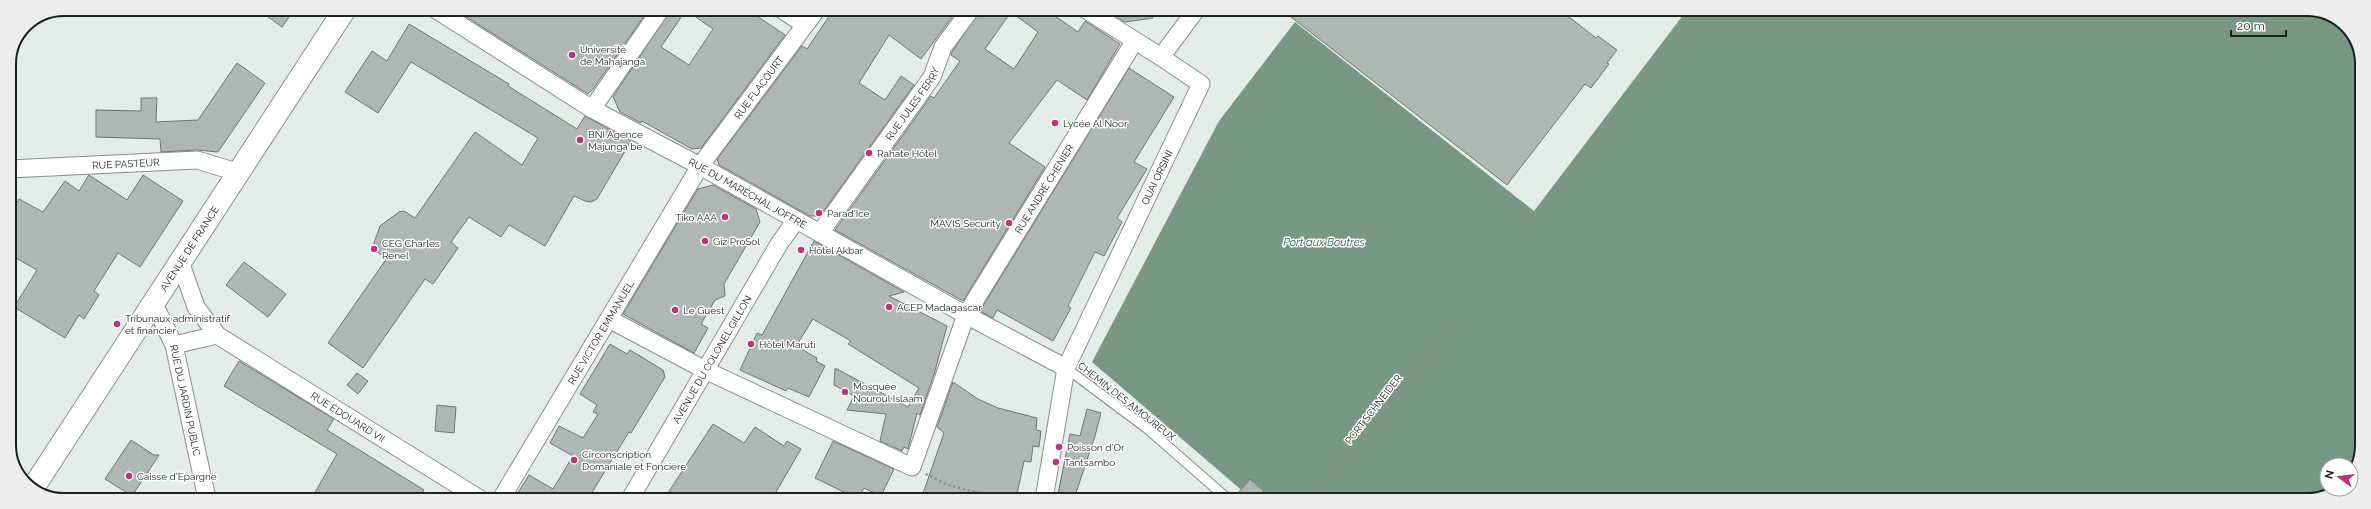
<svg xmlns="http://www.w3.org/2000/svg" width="2371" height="509" font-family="Raleway,sans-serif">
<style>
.water{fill:#789884}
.building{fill:#afb7b2;stroke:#707772;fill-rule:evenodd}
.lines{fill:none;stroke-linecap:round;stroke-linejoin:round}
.lane-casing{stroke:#888f8b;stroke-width:11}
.street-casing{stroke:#888f8b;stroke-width:19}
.secondary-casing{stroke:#888f8b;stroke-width:24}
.path{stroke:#898f8b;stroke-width:2.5;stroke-dasharray:2 3;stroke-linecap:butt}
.lane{stroke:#fff;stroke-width:9}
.street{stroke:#fff;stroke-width:17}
.secondary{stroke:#fff;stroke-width:22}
.poi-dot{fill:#bc3677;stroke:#fff;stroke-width:1.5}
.labels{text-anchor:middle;stroke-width:3;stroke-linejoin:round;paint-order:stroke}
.poi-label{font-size:10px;fill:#1d201e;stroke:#fff;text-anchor:start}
.street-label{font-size:10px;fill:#1d201e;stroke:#fff}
.water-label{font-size:11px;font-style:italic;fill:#296143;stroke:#fff}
.rim{fill:none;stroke:#1d201e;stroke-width:2}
</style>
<rect width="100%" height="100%" fill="#e4ece7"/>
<path class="water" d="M1687,10h631l30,17 14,33 -1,396 -10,17v-8h-24v24h10l-29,11h-1055l-161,-138 127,-241 76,-99 239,189z"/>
<g class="building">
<path d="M257,9h38l-13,18z"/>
<path d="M454,9h195l-56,80 -5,5z"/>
<path d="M671,9h80v3l34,23 -84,113 -9,1 -50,-28 -1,2 -21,-11 -7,-15zM686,10l27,19 -24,36 -28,-18z"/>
<path d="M834,9h124l-37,50 -32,-24 -30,48 26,17 16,-24 13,9 -94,131h-10l-91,-51 -2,-6 85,-113 5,3z"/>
<path d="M981,9h64l33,23 7,-11 35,23 -33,56 -30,-20 -48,63 36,24 -82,134 -128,-71 96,-134 3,2 26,-37 -9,-6 1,-3zM1011,12l27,20 -24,37 -29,-20z"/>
<path d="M1104,9h49v9l-28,4z"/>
<path d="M1282,10h278l36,28 2,-2 19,14 -10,13 2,1 -18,24 -6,-4 -78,101z"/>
<path d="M409,24l100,60 -1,2 69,43 8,-13 46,25 -34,58 -6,3 -6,-1 -11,-5 -29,50 -36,-21 -8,12 -32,-20 -18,25 7,6 -25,36 -8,-5 -62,89 -35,-25 59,-85 -12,-7 -1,-8 6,-17 19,-14 5,-1 11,7 60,-86 47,33 16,-27 -127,-76 -33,51 -33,-21 27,-41 15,10z"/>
<path d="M237,63l28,20 -47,69 -21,-2 -36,2 -1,-13 -64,-2v-27l45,1v-13h16l-1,24 42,-2z"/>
<path d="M1129,68l45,29 -40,65 13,7 -30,49 5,4 -18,34 -9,-4 -27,54 3,2 -18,33 -56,-31 -4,8 -13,-7z"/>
<path d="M89,175l38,25 16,-25 40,26 -43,66 -22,-14 -24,38 5,4 -15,24 -5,-4 -14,23 -51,-31 23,-37 -28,-16v-36l10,-19 24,13 22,-31 14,10z"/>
<path d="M713,185l43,24 4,13 -36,62 1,12 -10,4 -14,24 7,4 -14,25 -71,-39 75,-125z"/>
<path d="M814,241l90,51 -15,4 58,30 -12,45 -15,44 -3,-2 -9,36 -4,-2 -2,4 -22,-10 6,-27 -39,-4 7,-14 -20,-11 1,-17 73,39 11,-19 -71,-44 3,-3 -38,-22 -17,27 21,12 -1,3 9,5 -16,31 -21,-9 -2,3 -46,-21 17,-37 5,2z"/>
<path d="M244,262l42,32 -18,23 -42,-32z"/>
<path d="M610,344l17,10 3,-4 33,20 2,7 -34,56 -2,-1 -8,13 -33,54h-74l15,-24 24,14 20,-33 -23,-13 9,-17 24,12 15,-24 -5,-2 4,-7 -17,-11z"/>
<path d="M239,361l95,58 -7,11 97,60 -6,9h-95l-9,-5 23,-40 -113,-68z"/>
<path d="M357,373l11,8 -10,13 -11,-9z"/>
<path d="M953,382l25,17 20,9 39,10 -1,12 5,1 -2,16 -6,-1 -2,16 -7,-1 -8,38h-95l23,-66 -7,-6z"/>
<path d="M437,405l19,2 -2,26 -19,-2z"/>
<path d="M1087,409l14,4 -6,23 -21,63h-17l13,-65 10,2z"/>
<path d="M713,424l31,19 11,-16 29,19 3,-5 14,8 -29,50h-108z"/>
<path d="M131,440l23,15h5l-27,41 -27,-17z"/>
<path d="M833,441l61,28 -13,27 -17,-8 -6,11 -43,-21z"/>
<path d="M1250,479l14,12 -8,9h-11l-7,-7z"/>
</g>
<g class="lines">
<g class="lane-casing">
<path id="lane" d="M1066,368l83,62 80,70"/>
</g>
<g class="street-casing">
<g id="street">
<path id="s1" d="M435,9l157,100 108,57 266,149 100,53"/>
<path d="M781,9l24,16"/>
<path d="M1085,9l76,48"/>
<path d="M592,109l69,-100"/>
<path id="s2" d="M9,169l188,-9 43,13"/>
<path id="s3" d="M820,233l112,-156 11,-30 28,-38"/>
<path id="s4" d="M181,264l15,43 21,28 263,164"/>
<path id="s5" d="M154,304l20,41 33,154"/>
<path id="s6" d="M609,319l98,52 205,96 54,-152 168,-273"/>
<path d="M174,345l43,-10"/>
<path id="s7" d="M501,499l199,-333 117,-157"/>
<path id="s8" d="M630,499l149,-255 17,-24"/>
<path id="s9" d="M1044,499l22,-131 135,-284 -40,-27 35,-47"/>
</g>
</g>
<g class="secondary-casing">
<g id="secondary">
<path id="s10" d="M33,488l312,-479"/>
</g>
</g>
<g class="path">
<path d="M926,474l22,11 57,14"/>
<path d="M1313,500l132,-171"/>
</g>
<use href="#lane" class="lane"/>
<use href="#street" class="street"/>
<use href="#secondary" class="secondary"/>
</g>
<g class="poi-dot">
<circle cx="572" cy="55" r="4"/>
<circle cx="1055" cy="123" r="4"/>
<circle cx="580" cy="140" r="4"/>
<circle cx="869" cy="153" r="4"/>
<circle cx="819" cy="213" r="4"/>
<circle cx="725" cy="217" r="4"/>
<circle cx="1009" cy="223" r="4"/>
<circle cx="705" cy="241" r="4"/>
<circle cx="374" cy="249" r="4"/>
<circle cx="801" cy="250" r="4"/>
<circle cx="889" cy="307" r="4"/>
<circle cx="675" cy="310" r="4"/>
<circle cx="117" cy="324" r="4"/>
<circle cx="751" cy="344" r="4"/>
<circle cx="845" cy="392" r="4"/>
<circle cx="1059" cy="447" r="4"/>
<circle cx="574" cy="460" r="4"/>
<circle cx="1056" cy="462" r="4"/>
<circle cx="129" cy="476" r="4"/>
</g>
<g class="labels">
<g class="poi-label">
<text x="580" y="53">Université<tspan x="580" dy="12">de Mahajanga</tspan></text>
<text x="1063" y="127">Lycée Al Noor</text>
<text x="588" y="138">BNI Agence<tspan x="588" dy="12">Majunga be</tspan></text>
<text x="877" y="157">Rahate Hôtel</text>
<text x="827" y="217">Parad'Ice</text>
<text x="717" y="221" text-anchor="end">Tiko AAA</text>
<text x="1001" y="227" text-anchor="end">MAVIS Security</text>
<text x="713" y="245">Giz ProSol</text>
<text x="382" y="247">CEG Charles<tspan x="382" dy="12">Renel</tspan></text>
<text x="809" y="254">Hôtel Akbar</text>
<text x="897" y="311">ACEP Madagascar</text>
<text x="683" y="314">Le Guest</text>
<text x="125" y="322">Tribunaux administratif<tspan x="125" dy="12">et financier</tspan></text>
<text x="759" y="348">Hôtel Maruti</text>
<text x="853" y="390">Mosquée<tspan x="853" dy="12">Nouroul Islaam</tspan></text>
<text x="1067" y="451">Poisson d'Or</text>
<text x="582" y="458">Circonscription<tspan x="582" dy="12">Domaniale et Foncière</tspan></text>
<text x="1064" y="466">Tantsambo</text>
<text x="137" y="480">Caisse d'Épargne</text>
</g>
<g class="street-label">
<text dy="4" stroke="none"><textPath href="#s7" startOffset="486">RUE FLACOURT</textPath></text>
<text dy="4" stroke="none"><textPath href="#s3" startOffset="159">RUE JULES FERRY</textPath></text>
<text dy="4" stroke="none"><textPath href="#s2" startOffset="117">RUE PASTEUR</textPath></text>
<text dy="4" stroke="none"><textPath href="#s9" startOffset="344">QUAI ORSINI</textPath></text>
<text dy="4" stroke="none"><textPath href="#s6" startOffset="647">RUE ANDRÉ CHENIER</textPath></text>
<text dy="4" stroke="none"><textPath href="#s1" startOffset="363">RUE DU MARÉCHAL JOFFRE</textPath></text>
<text dy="4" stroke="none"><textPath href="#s10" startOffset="286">AVENUE DE FRANCE</textPath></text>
<text dy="4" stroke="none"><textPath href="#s7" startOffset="194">RUE VICTOR EMMANUEL</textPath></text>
<text dy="4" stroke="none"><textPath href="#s8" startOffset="162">AVENUE DU COLONEL GILLON</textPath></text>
<text dy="4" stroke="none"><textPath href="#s5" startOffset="102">RUE DU JARDIN PUBLIC</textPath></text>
<text transform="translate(1127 401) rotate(38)" y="4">CHEMIN DES AMOUREUX</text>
<text transform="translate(1373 409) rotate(-52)" y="4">PORT SCHNEIDER</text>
<text dy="4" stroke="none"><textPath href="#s4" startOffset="235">RUE ÉDOUARD VII</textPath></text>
</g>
<g class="water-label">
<text x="1324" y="246">Port aux Boutres</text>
</g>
</g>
<path d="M0 0H2371V509H0ZM64 16H2307A48 48 0 0 1 2355 64V445A48 48 0 0 1 2307 493H64A48 48 0 0 1 16 445V64A48 48 0 0 1 64 16Z" fill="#ededed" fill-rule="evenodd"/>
<path class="rim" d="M64 16H2307A48 48 0 0 1 2355 64V445A48 48 0 0 1 2307 493H64A48 48 0 0 1 16 445V64A48 48 0 0 1 64 16Z"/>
<g transform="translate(2339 477) rotate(285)"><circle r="19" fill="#ffffff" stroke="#a5a6a5"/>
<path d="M0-3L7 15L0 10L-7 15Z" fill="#bc3677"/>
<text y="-6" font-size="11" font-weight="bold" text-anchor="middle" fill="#1d201e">N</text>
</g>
<path d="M2231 30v6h55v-6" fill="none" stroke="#1d201e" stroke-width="2"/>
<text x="2237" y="30" font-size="12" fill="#1d201e" stroke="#ffffff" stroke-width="3" paint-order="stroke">20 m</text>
</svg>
